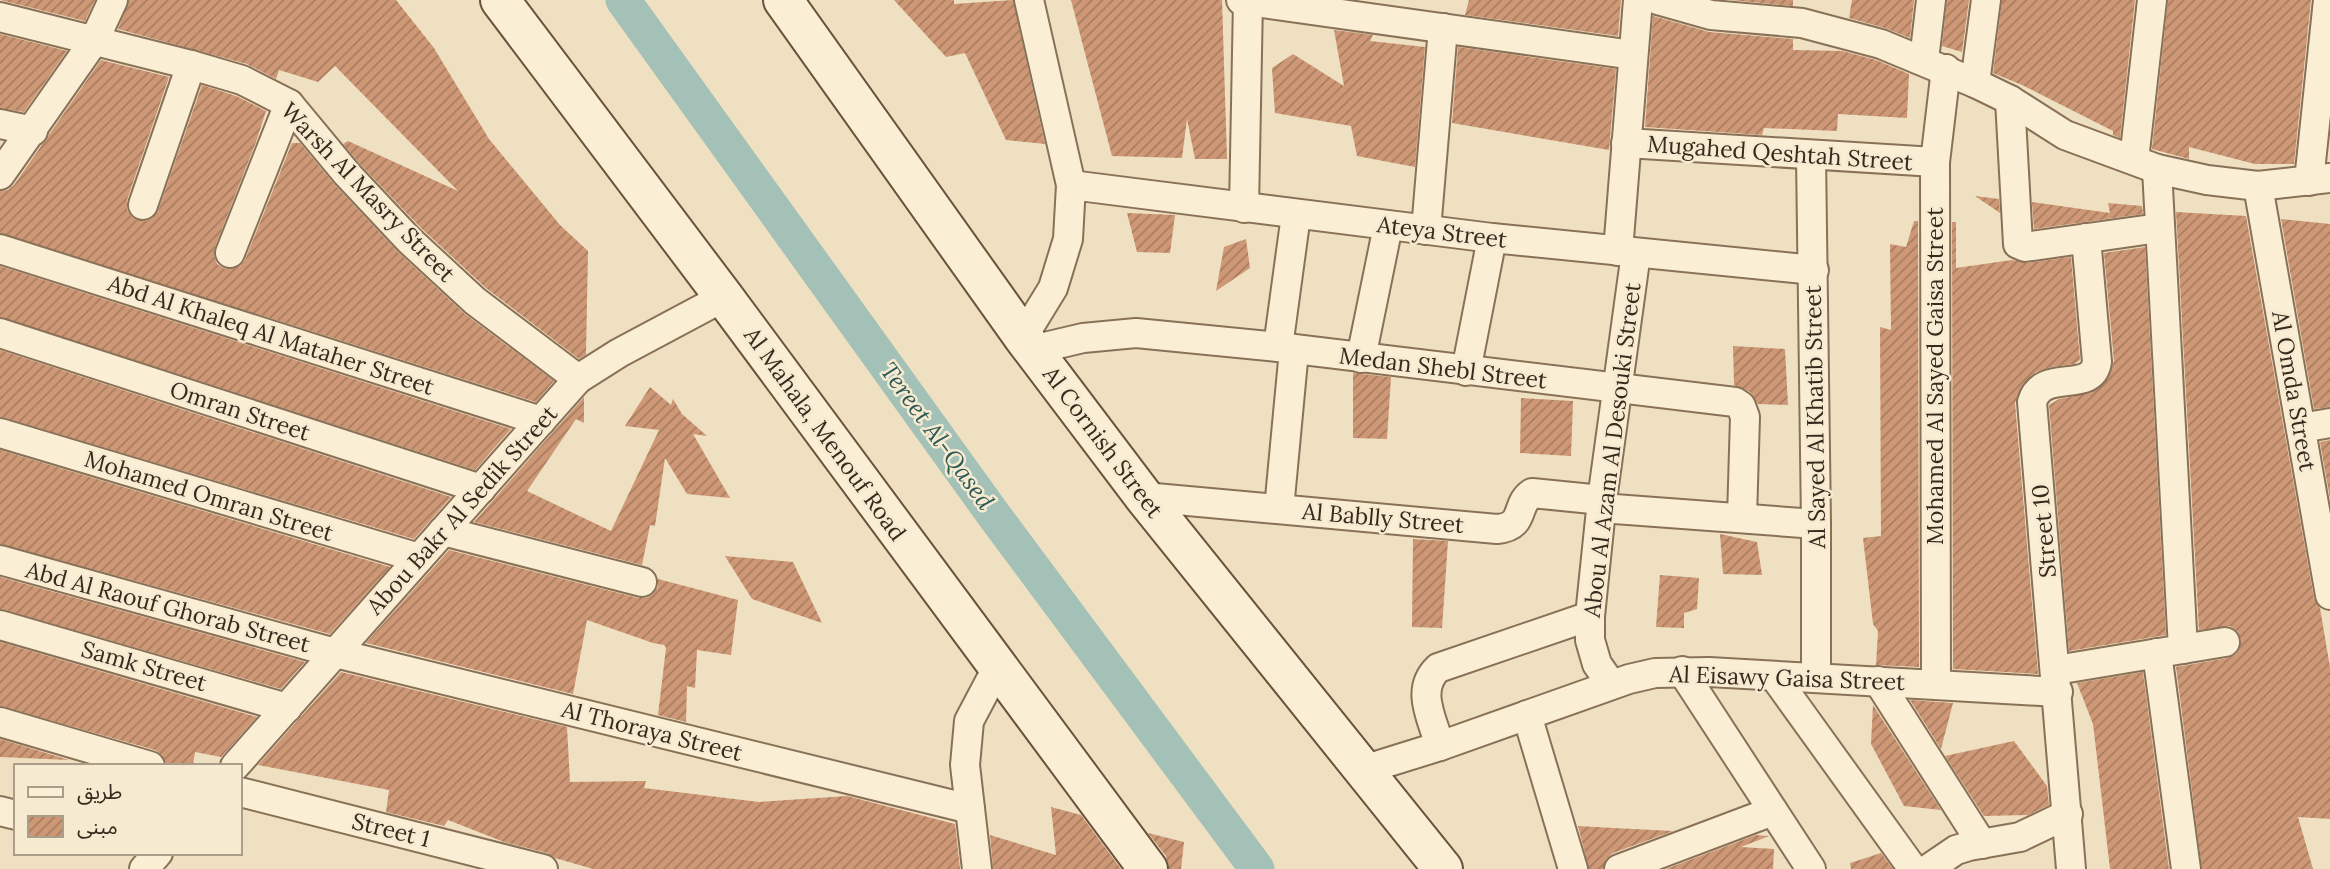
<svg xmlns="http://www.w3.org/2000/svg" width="2330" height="869" font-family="Lora,'Noto Sans Arabic',serif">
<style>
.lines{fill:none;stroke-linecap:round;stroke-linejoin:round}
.canal{stroke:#a4c1b8;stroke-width:35}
.building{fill:url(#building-hatch)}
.minor-casing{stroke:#897158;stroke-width:32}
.secondary-casing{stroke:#6b523b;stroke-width:42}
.minor{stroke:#faeed5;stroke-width:28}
.secondary{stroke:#faeed5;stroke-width:38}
.labels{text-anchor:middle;stroke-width:5;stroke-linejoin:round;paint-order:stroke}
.street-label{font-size:23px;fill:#38291d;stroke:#f6ead1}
.water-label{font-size:24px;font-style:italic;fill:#2c5955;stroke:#f6ead1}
</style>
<defs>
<pattern id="building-hatch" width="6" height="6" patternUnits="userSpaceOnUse" patternTransform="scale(1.75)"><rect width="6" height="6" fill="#ce9876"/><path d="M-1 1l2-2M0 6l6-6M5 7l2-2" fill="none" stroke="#a87c60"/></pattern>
</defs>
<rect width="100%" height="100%" fill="#efe0c1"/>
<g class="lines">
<path class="canal" d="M623,0l370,514 264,355"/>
</g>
<g class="building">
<path d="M0,0h95l-10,21z"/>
<path d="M129,0h267l38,48 55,91 71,86 28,26 -2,104 -7,4 -93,-71 -65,-60 -62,-65 -16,-19 5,-3 110,50 -123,-125 -17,16 -39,-12 -3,9 -29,-15 -129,-35z"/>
<path d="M894,0h60v4l59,-4 32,144 -39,-4 -41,-87 -19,4z"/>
<path d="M1071,0h151l5,159h-32l-8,-40 -5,39 -70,-2z"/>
<path d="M1469,0h152l-3,36 -153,-21z"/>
<path d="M1730,0h63v6z"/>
<path d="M1852,0h62l-4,38 -25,-10 -36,-10z"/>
<path d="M1947,0h22l-7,52 -20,-6z"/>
<path d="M2002,0h133l-15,138 -7,-3v-4l-91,-46 -29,-12z"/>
<path d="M2168,0h143l-17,164h-39l-66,-17v12l-37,-10z"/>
<path d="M1653,16l56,16 84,7v11l49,1 34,9 33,14 -2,44 -69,-4 -1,17 -73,-3 -2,7 -117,-8z"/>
<path d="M1334,30l39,5 -3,6 55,6 -10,120 -58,-11 -6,-30 -76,-13 -3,-45 21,-14 51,32z"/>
<path d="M0,34l67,17 -43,61 -24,-4z"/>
<path d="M1458,47l158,22 -7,81 -157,-27z"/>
<path d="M101,60l68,17 -42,123v9l4,7 6,4 9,1 7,-3 5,-7 44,-126 34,11 30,15 -10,31 -41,105 -1,9 3,8 8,5h7l8,-3 5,-6 47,-117h8l35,42 63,67 67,62 89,67 -18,21 -536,-169v-42l8,-1 6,-5z"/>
<path d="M1975,196l24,3 1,14z"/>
<path d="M2032,202l78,11 -2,-10 34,3 1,8 -109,15z"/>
<path d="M2176,212l70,4 68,382 6,10 10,59v152l-32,-2 15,52h-111l-26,-202 52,-9 8,-4 4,-6 1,-8 -3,-8 -8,-6 -31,4z"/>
<path d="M1127,213l48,2 -5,38 -33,-1z"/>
<path d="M2281,219l49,5v183l-16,2z"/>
<path d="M1914,221h4l1,446 -43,-2 2,-34 -5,-7 -10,-86 18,-2 -1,-209 11,3 -1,-86 16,3z"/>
<path d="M1952,222h4v46l56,-8 15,3 44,-6 9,103 -6,4 -23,3 -15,5 -13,12 -8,19 23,271 -85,-5z"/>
<path d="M1246,239l4,29 -34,23 8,-44z"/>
<path d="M2145,247l21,388 -97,16 -20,-246 10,-6 32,-6 17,-15 6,-17 -10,-108z"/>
<path d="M0,266l511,163 -36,41 -475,-153z"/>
<path d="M1733,346l52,3 3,56 -30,-1 -8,-12 -16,-7z"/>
<path d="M0,350l451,147 -37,42 -414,-122z"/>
<path d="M1353,373l38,4 -4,62 -34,-1z"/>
<path d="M650,387l21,18 2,-6 9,15 25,22 -14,-2 37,64 -43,-4 -22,-36 -10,68 -5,-1 -8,40 -168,-43 110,-125v26l-8,-4 -49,72 84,40 48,-101 -34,-4z"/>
<path d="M1521,398l52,3 -2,55 -51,-3z"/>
<path d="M2330,440v59l-10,-57z"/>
<path d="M0,450l390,117 -60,67 -330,-90z"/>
<path d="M1720,534l37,8 5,33 -39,-1z"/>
<path d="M1413,539l35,2 -6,87 -30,-1z"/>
<path d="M449,550l189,48h8l7,-4 5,-7v-8l80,21 -7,55 -34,-5 -2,38 -8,-2 -1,36 -28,-7 8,-67 -2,-3 -11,-2 -66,-23 -14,74 -207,-51z"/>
<path d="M725,556l68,6 29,61 -70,-24z"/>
<path d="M1660,575l39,3 -2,31 -13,4v15l-28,-1z"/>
<path d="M0,577l305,85 -24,27 -281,-80z"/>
<path d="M0,642l257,75 -36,40 -26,-5 -2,12 -27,-1 -4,-8 -7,-5 -155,-44z"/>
<path d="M341,672l226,55 3,55 76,-1 -2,7 115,14 88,-6 108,28 5,45h-367l-38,-11 -8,-5 -43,-11 -56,-22 -4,6 -58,-14 3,-22 -131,-25z"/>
<path d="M2143,672l26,197h-59l-17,-145 -16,-41z"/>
<path d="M1910,700l43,3 -12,46z"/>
<path d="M1873,705l68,105 -37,-4 -33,-62z"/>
<path d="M0,739l69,21 -69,-3z"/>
<path d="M2014,741l33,45 2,19 -21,10 -44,1 -39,-60z"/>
<path d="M1051,807l30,8 40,54h-128l-3,-34 66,20z"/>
<path d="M1578,826l36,2 59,3 -60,22 -7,6 -3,10h-14z"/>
<path d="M1148,833l36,9 -3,27h-12l-3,-13z"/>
<path d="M1756,835l13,1 -28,11 33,2 -1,20h-107z"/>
<path d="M1881,853l12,16h-42l-1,-6z"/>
</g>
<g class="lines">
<g class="minor-casing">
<g id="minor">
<path d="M1241,0l392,55"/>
<path d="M1658,0l53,15 91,8 79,21 94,39 35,17 55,35 92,34 50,11 51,6 72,-8"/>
<path d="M0,17l191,48 51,15 47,24 58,70 62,66 66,61 103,78"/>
<path d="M1924,60l7,-60"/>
<path d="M1975,83l11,-83"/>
<path d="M2010,100l8,144 7,3 134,-19"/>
<path d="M0,124l33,7"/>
<path d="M1626,143l309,19"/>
<path d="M1811,156l5,368v154"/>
<path d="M2134,160l18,-160"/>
<path d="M2157,169l26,480"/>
<path d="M0,175l94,-134 19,-41"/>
<path d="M2309,181l19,-181"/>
<path d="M1071,185l421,53 322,32"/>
<path d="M2258,186l72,409"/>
<path d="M143,205l48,-140"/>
<path d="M1244,208l4,-207"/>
<path d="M1426,230l17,-202"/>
<path d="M0,249l541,172"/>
<path d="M1618,251l20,-251"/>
<path d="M230,253l59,-149"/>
<path d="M0,333l481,156"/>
<path d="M1023,337l30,-49 15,-49 3,-54 -42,-185"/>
<path d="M1278,347l18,-132"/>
<path d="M1032,350l51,-12 53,-5 142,14 457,55 6,4 4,11 -3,101"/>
<path d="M1361,358l27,-132"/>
<path d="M1466,371l26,-133"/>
<path d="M2301,428l29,-5"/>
<path d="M0,433l419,125"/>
<path d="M1144,497l353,32c30,-3 17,-24 35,-36l70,7"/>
<path d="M1601,508l215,16"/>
<path d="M1279,509l15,-159"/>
<path d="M443,531l199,51"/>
<path d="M0,560l335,93 635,156"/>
<path d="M0,625l287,83"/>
<path d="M2157,653l29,216"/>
<path d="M2056,670l169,-28"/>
<path d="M1682,671l129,198"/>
<path d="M1774,676l139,193"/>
<path d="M1878,681l104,163"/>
<path d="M1611,684l-14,-20 -7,-24v-24l12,-116 34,-247"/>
<path d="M1936,684l-1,-522 11,-93"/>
<path d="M1527,715l46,154"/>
<path d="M0,722l150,44"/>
<path d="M1440,746c-8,-28 -25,-56 -2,-78l152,-52"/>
<path d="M235,766l343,-387 41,-26 105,-56"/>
<path d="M1363,770l77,-24 189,-67 26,-6 54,-1 349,20"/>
<path d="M240,792l303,77"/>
<path d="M0,811l16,4"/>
<path d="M144,869l14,-16"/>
<path d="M977,869l-12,-104 4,-44 28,-53"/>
<path d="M1619,869l154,-58"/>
<path d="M1928,869l28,-19 13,-4 51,-9 48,-23"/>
<path d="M2071,869l-39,-467c10,-35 60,-7 65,-40l-11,-124"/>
</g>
</g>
<g class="secondary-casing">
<g id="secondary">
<path d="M500,0l224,297 424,572"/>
<path d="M783,0l240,337 121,160 299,372"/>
</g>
</g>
<use href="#minor" class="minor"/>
<use href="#secondary" class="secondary"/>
</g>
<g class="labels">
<g class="street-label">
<text transform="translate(1780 153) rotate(4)" y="8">Mugahed Qeshtah Street</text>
<text transform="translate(368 192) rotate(46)" y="8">Warsh Al Masry Street</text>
<text transform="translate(1442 232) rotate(7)" y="8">Ateya Street</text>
<text transform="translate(271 335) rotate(18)" y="8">Abd Al Khaleq Al Mataher Street</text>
<text transform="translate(1443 368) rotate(7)" y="8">Medan Shebl Street</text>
<text transform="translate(1935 376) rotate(-90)" y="8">Mohamed Al Sayed Gaisa Street</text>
<text transform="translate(2294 391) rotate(80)" y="8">Al Omda Street</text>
<text transform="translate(240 411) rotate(18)" y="8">Omran Street</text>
<text transform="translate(1815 417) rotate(-91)" y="8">Al Sayed Al Khatib Street</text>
<text transform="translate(825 434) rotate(54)" y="8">Al Mahala, Menouf Road</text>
<text transform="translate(1103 442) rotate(53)" y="8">Al Cornish Street</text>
<text transform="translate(1612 450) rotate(-83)" y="8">Abou Al Azam Al Desouki Street</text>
<text transform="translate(209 496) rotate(17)" y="8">Mohamed Omran Street</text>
<text transform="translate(462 510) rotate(-48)" y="8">Abou Bakr Al Sedik Street</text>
<text transform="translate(1383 518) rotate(5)" y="8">Al Bablly Street</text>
<text transform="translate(2044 531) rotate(-95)" y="8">Street 10</text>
<text transform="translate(168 607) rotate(15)" y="8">Abd Al Raouf Ghorab Street</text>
<text transform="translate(144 666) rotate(16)" y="8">Samk Street</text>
<text transform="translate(1787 678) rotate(2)" y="8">Al Eisawy Gaisa Street</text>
<text transform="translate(652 731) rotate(14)" y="8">Al Thoraya Street</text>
<text transform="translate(391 830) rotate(14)" y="8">Street 1</text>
</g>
<g class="water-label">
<text transform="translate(937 436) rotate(54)" y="8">Tereet Al-Qased</text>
</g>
</g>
<rect x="14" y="764" width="228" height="91" fill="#f6ead1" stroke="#aa9d89" stroke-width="2"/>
<rect x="28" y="787" width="35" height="10" fill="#faeed5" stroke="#aa9d89" stroke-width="2"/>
<text x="77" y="799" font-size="21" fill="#38291d">طريق</text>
<rect x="28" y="816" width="35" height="21" fill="url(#building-hatch)" stroke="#aa9d89" stroke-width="2"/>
<text x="77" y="834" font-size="21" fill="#38291d">مبنى</text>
</svg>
